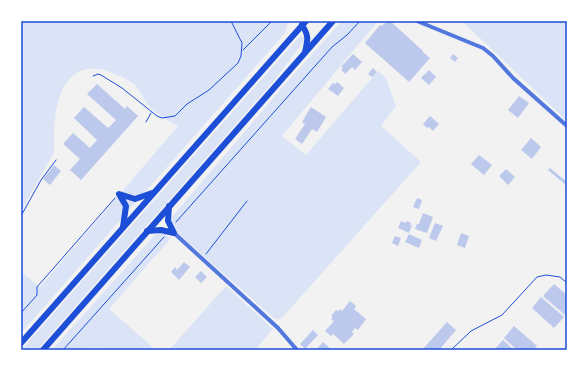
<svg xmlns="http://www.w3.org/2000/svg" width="588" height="371" font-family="Poppins,sans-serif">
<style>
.green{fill:#dbe4f7}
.building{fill:#bdc9ec}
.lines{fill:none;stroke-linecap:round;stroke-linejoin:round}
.path{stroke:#1d4ed8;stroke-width:1}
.minor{stroke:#5277de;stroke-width:4}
.trunk{stroke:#1d4ed8;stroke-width:6}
.neatline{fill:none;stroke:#1d4ed8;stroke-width:1.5}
</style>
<rect width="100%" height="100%" fill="#f2f2f2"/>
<g class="green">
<path d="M21,21h266v6l-2,6 -264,300v-61l19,15 138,-161c-10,-5 -23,-13 -30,-21 -5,-6 -8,-14 -13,-20 -5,-5 -29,-16 -36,-16 -31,-4 -41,24 -44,50 -2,11 0,22 -1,33l-33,60z"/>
<path d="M342,21h36l-96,115 24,19 72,-84 8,7 10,28 -15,20 40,36 -140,157h-6l-102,-90 -2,-8 1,-4 114,-134z"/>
<path d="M462,21h105v100z"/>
<path d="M300,36l5,2 -1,3 -30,40 -237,269h-16z"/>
<path d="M159,232h5l6,7 -61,70 47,41h-56l-4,-3 -2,3h-42l103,-115z"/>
<path d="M226,286l47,43 -18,21h-86z"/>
</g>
<g class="building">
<path d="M387,21h3l33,30v1l7,6 -21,24 -44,-39 15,-18 2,1z"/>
<path d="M353,54l9,8 -7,8 -3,-3 -7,7 -4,-4 2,-2 -2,-1z"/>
<path d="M453,54l5,4 -3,4 -5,-4z"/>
<path d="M373,68l4,4 -5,5 -4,-3z"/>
<path d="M429,70l7,7 -7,8 -8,-7z"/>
<path d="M337,82l7,6 -6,8 -10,-7 5,-6 2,1z"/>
<path d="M97,84l28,25 2,-3 11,10 -57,64 -11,-10 10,-11 -17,-15 10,-11 17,15 7,-8 -23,-22 10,-11 24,21 8,-8 -29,-26z"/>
<path d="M519,96l10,7 -11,15 -10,-8z"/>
<path d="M311,107l15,10 -9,15 -5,-3 -10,15 -7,-5 10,-15 -3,-2z"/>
<path d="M430,116l9,8 -6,7 -4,-4 -2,1 -4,-4z"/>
<path d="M531,138l10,9 -9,12 -11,-9z"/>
<path d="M479,155l13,10 -8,10 -13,-11z"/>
<path d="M54,165l7,6 -11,14 -7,-6z"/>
<path d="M550,168l17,14v4l-19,-16z"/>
<path d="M506,169l9,8 -7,8 -9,-9z"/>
<path d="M417,198l5,2 -3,9 -6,-2z"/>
<path d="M423,213l10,4 -6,16 -12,-4 2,-5h2z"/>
<path d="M401,221l5,2 1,-2 4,2 -1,2h2l-3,8 -11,-5z"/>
<path d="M435,223l8,3 -7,15 -7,-3z"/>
<path d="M461,233l8,3 -4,12 -8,-3z"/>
<path d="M409,234l13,6 -3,8 -14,-6z"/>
<path d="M395,236l6,2 -3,8 -6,-3z"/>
<path d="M184,262l6,5 -11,13 -8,-8 4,-5 2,3z"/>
<path d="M201,271l6,6 -6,6 -6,-6z"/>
<path d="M554,284l13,11v17l-2,3 -22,-19z"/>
<path d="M541,297l23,20 -10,11 -22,-20z"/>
<path d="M350,301l6,5 -2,3 12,10 -8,11 -3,-2 -3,4 2,2 -10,10 -11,-10 -2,2 -6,-5 9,-10 -3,-2 2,-2 -2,-1 5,-6 2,1 2,-2 2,2z"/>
<path d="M447,322l9,8 -17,20h-17z"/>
<path d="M514,326l23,20 -3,4h-17l-13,-12z"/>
<path d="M313,330l5,5 -13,14 -5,-5z"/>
<path d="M503,340l11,10h-20z"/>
<path d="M323,342l9,8h-16z"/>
</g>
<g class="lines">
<g class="path">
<path d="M243,50l29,-29"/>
<path d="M93,76l5,-2 3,1 21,13 35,28 5,2 13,-2 12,-12 22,-14 29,-27 3,-7 1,-13 -11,-22"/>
<path d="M146,122l5,-9"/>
<path d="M21,216l20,-36 15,-20"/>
<path d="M176,222l156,-175 15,-12 13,-14"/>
<path d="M206,254l41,-53"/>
<path d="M21,313l16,-18v-8l78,-89"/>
<path d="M63,350l101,-113"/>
<path d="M451,350l20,-19 31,-16 35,-38 9,-2 14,2 7,6"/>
</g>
<g class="minor">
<path d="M417,21l66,27 10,8 20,22 54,48"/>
<path d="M174,233l104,95 19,22"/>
</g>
<g class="trunk">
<path d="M302,25c7,11 6,14 3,27"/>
<path d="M123,227l3,-21 -7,-12 16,5 17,-6"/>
<path d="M147,231l14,-1 13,3 -6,-12 1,-15"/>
<path d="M21,343l285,-322"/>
<path d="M43,350l290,-329"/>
</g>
</g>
<rect width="588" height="371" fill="none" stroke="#ffffff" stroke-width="44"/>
<rect x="22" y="22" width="544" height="327" class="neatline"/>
</svg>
